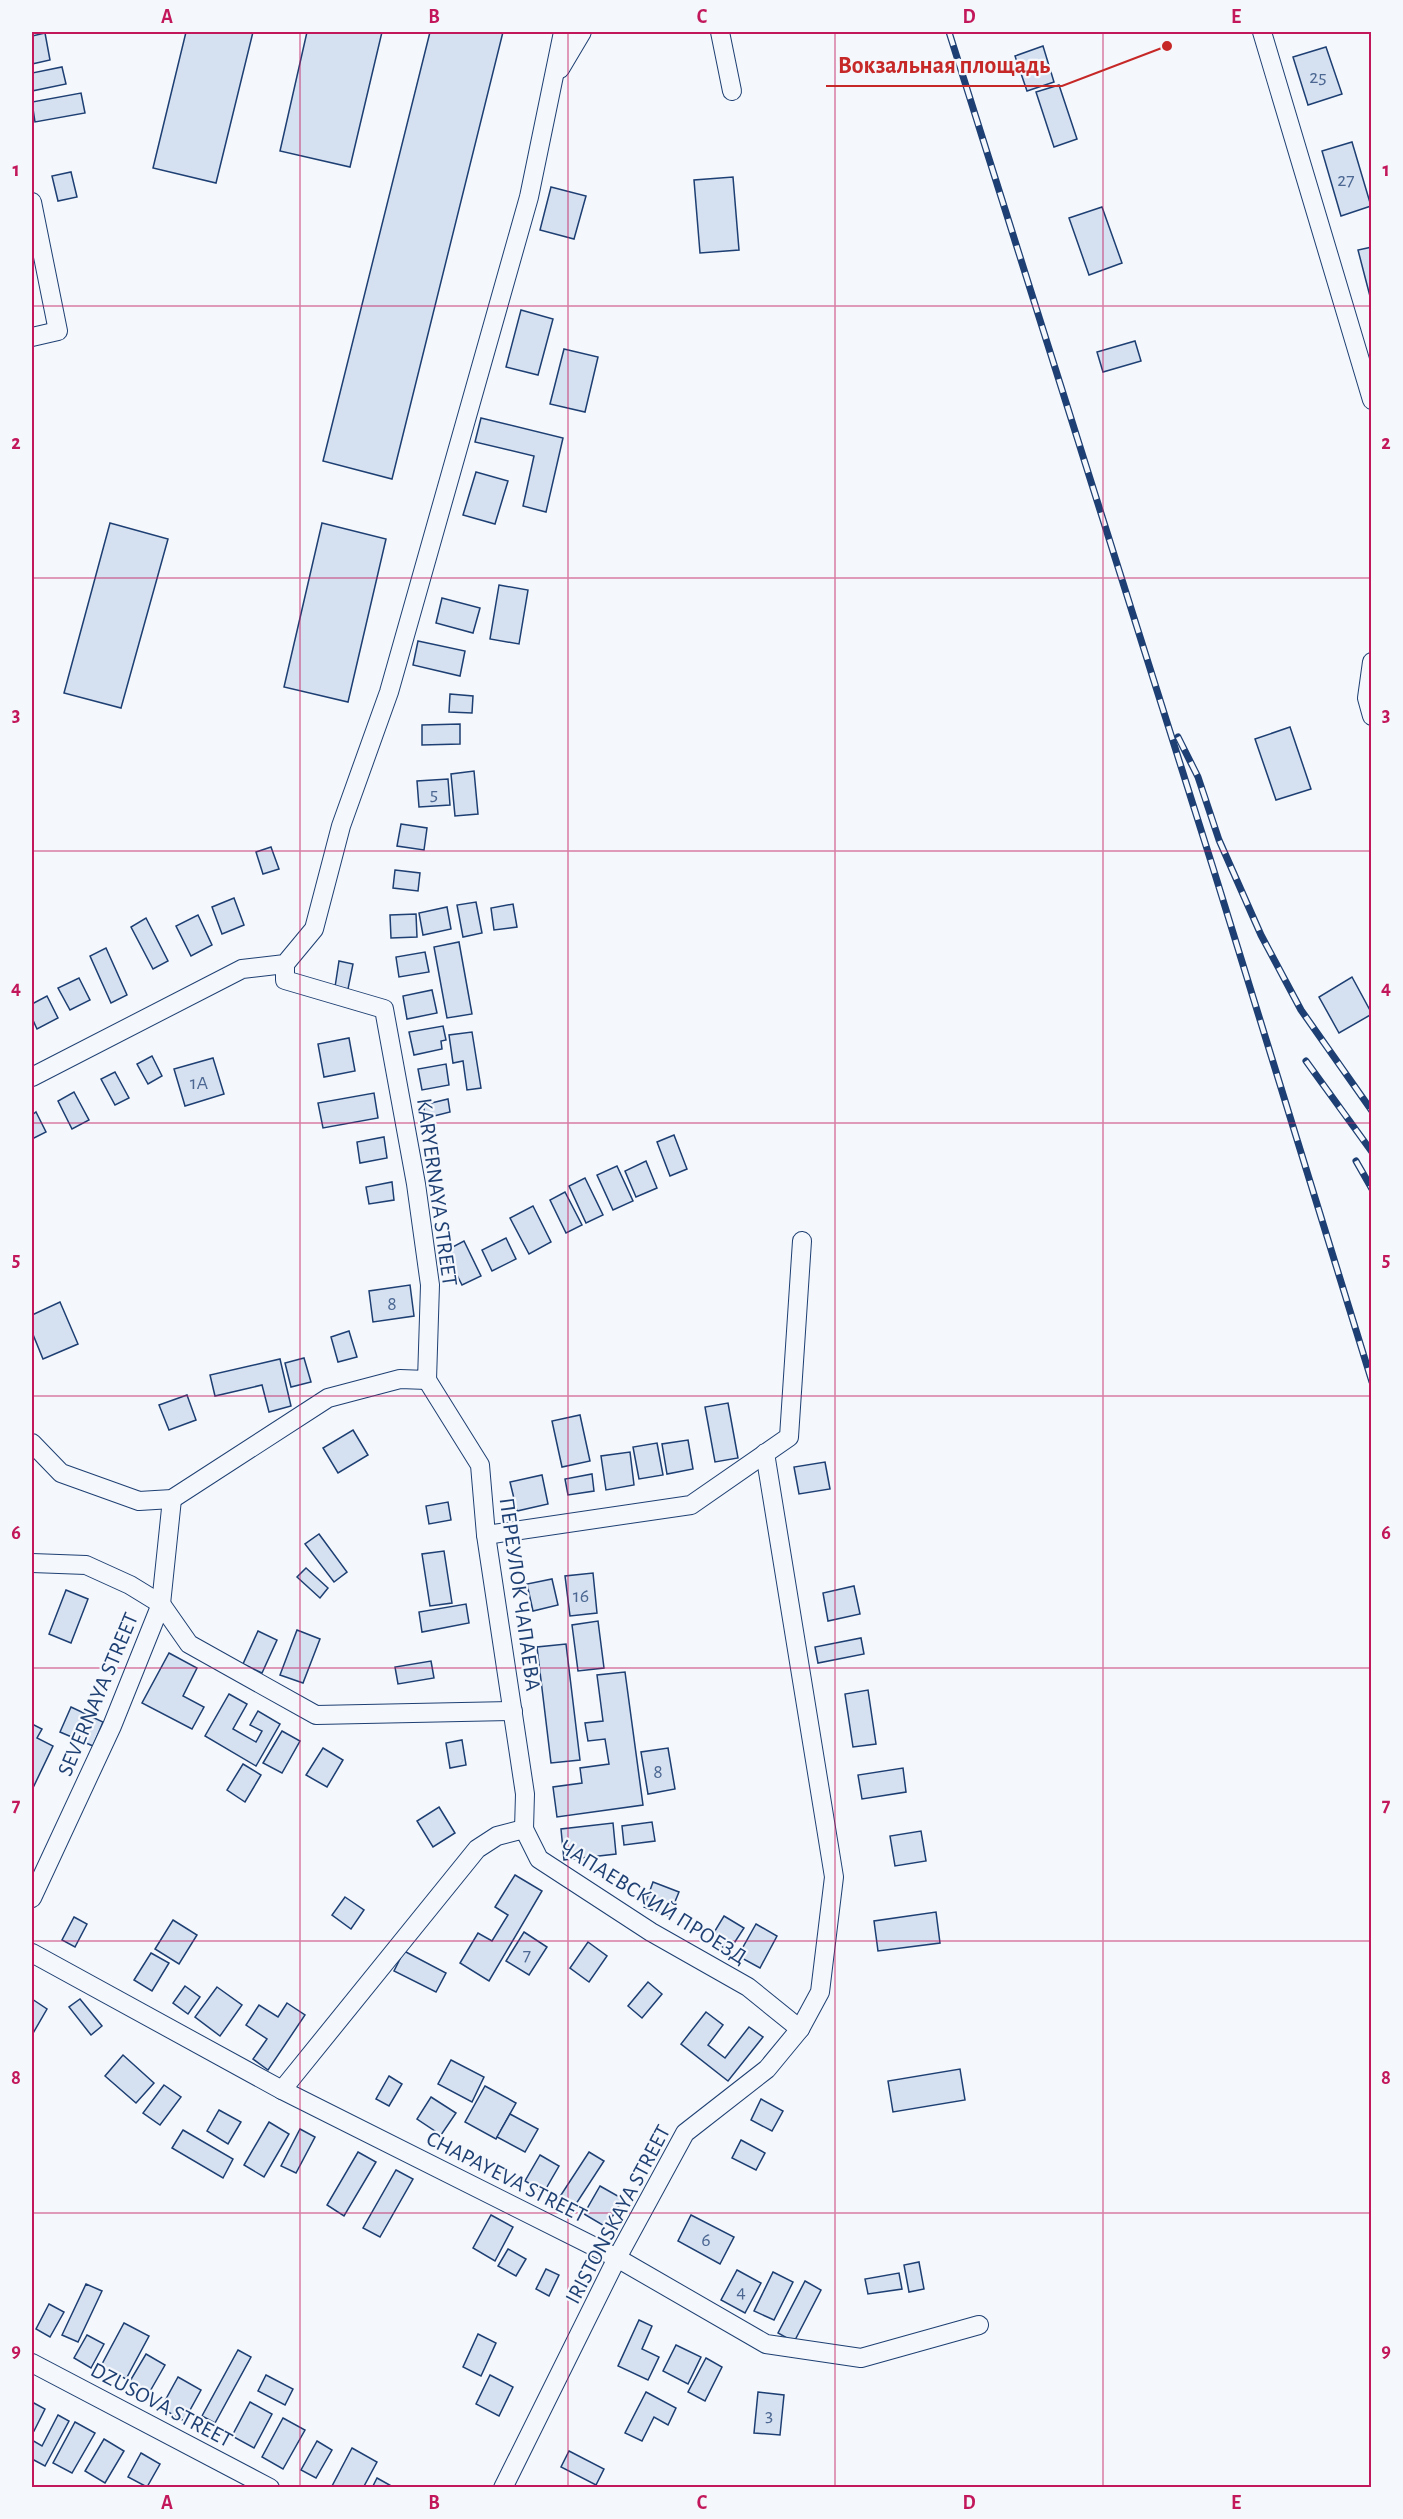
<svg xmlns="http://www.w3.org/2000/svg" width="1403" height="2519" font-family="'Alegreya Sans',sans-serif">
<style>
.building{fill:#d5e0f0;stroke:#1d3f73;stroke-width:1.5}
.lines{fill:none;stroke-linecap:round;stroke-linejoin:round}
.minor-casing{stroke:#1d3f73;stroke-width:20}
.minor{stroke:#f4f7fb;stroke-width:18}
.rail-casing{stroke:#1d3f73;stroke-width:7}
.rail{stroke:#f4f7fb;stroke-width:4.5;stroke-dasharray:14;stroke-linecap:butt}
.grid{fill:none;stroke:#c2185b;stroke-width:1.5;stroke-opacity:0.55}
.labels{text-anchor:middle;stroke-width:4.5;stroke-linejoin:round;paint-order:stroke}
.number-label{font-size:20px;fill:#4b6792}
.street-label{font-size:22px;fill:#1d3f73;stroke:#f4f7fb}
.leader{fill:none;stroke:#c62828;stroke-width:2}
.callout-dot{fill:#c62828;stroke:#f4f7fb;stroke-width:2}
.callout-label{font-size:24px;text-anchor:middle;font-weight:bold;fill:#c62828;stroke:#f4f7fb;stroke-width:4.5;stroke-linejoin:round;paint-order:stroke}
.neatline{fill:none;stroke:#c2185b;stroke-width:2}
.grid-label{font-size:20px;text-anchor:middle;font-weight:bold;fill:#c2185b}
</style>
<rect width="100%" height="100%" fill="#f4f7fb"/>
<g class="building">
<path d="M186,32h67l-37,151 -63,-15z"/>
<path d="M307,32h75l-32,135 -70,-16z"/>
<path d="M430,32h73l-111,447 -69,-18z"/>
<path d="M45,33l5,27 -18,4v-28z"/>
<path d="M1043,46l11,36 -27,9 -12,-35z"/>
<path d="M1326,47l16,47 -34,11 -15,-48z"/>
<path d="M62,67l4,17 -34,7v-18z"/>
<path d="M1059,85l18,54 -23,8 -18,-55z"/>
<path d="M81,93l4,20 -50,9 -3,-20z"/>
<path d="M1352,142l19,64 -30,10 -19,-65z"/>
<path d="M71,172l6,25 -19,4 -6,-25z"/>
<path d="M733,177l6,73 -39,3 -6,-73z"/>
<path d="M551,187l35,9 -12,43 -34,-9z"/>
<path d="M1102,207l20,56 -33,12 -20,-57z"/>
<path d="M1372,247v57l-14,-54z"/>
<path d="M521,310l32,9 -15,56 -32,-8z"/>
<path d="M1135,341l6,20 -38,11 -6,-20z"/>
<path d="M564,349l34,8 -13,55 -35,-8z"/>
<path d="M481,418l82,20 -17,74 -23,-6 11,-50 -59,-14z"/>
<path d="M476,472l32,9 -13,43 -32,-9z"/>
<path d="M110,523l58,16 -47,169 -57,-15z"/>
<path d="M322,523l64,16 -38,163 -64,-15z"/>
<path d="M499,585l29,5 -9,54 -29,-5z"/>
<path d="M442,598l38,10 -7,25 -37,-10z"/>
<path d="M418,641l47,10 -5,25 -47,-11z"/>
<path d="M450,694l23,2 -1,17 -23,-1z"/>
<path d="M460,724v20l-38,1v-20z"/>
<path d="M1290,727l21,62 -35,11 -21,-61z"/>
<path d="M474,771l4,43 -23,2 -4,-42z"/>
<path d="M448,779l2,26 -31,2 -2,-26z"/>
<path d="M401,824l26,4 -3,22 -27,-4z"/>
<path d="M271,847l8,22 -16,5 -7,-22z"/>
<path d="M395,870l25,3 -2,18 -25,-3z"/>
<path d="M234,898l10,27 -22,9 -10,-27z"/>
<path d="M476,902l6,31 -19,4 -6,-32z"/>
<path d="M513,904l4,23 -23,3 -3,-22z"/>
<path d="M447,907l4,22 -28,6 -4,-22z"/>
<path d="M416,914l1,23 -26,1 -1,-23z"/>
<path d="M198,915l14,30 -21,11 -15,-30z"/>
<path d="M146,918l22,43 -15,8 -22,-42z"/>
<path d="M459,942l13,72 -25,4 -13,-71z"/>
<path d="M106,948l21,47 -16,8 -21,-47z"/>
<path d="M425,952l4,20 -30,5 -3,-20z"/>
<path d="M339,961l14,3 -5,25 -13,-2z"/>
<path d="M1352,977l20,37 -33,19 -20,-36z"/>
<path d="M79,978l11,22 -20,10 -12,-22z"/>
<path d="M432,990l5,23 -30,6 -4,-23z"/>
<path d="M47,996l11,22 -21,11 -5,-11v-14z"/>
<path d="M443,1026l3,14 -5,1 1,8 -28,6 -5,-23z"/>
<path d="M472,1032l9,56 -14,2 -4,-29 -10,2 -4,-28z"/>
<path d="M349,1038l6,33 -31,6 -6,-33z"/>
<path d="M152,1056l10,20 -14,8 -11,-20z"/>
<path d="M213,1058l11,36 -39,12 -11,-37z"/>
<path d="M446,1064l3,21 -27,5 -4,-21z"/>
<path d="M115,1072l14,26 -14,7 -14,-26z"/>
<path d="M74,1092l15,28 -17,9 -14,-28z"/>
<path d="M374,1093l4,25 -55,10 -5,-25z"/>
<path d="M448,1099l2,13 -24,6 -3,-13z"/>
<path d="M36,1112l10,20 -14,7v-24z"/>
<path d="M674,1135l13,34 -17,7 -13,-34z"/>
<path d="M384,1137l3,21 -27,5 -3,-21z"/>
<path d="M646,1161l11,27 -21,9 -11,-26z"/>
<path d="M617,1166l16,35 -20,9 -16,-35z"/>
<path d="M585,1178l18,37 -17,8 -17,-37z"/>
<path d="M392,1182l2,18 -25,4 -3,-17z"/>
<path d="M565,1192l17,33 -16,8 -16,-33z"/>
<path d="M533,1206l18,36 -22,12 -19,-36z"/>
<path d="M506,1238l10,21 -24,12 -10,-21z"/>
<path d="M464,1241l17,35 -19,9 -17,-34z"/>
<path d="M410,1285l4,31 -41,6 -4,-31z"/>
<path d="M60,1302l18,42 -35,15 -11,-27v-17z"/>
<path d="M349,1331l8,26 -19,5 -7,-25z"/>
<path d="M304,1358l7,24 -20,5 -6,-24z"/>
<path d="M280,1359l11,47 -22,6 -7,-27 -47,11 -5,-21z"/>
<path d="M187,1395l9,25 -27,10 -10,-25z"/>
<path d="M728,1403l10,55 -23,4 -10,-55z"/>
<path d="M580,1415l10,46 -28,6 -10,-46z"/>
<path d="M353,1430l15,25 -30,18 -15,-25z"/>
<path d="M688,1440l5,29 -26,5 -5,-30z"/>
<path d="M657,1443l6,32 -24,4 -6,-32z"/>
<path d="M630,1452l4,33 -28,5 -5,-34z"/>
<path d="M825,1462l5,27 -31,5 -5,-27z"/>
<path d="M592,1474l2,17 -26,4 -3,-16z"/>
<path d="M542,1475l6,29 -31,7 -7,-29z"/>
<path d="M448,1502l3,18 -22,4 -3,-18z"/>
<path d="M319,1534l28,38 -13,10 -29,-38z"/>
<path d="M444,1551l8,52 -22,3 -8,-52z"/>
<path d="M306,1568l22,20 -8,10 -23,-21z"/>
<path d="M593,1573l4,40 -27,3 -5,-40z"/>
<path d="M552,1579l6,26 -25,6 -6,-27z"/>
<path d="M854,1586l6,28 -32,7 -5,-28z"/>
<path d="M66,1590l22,9 -17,44 -22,-9z"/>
<path d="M466,1604l3,19 -47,9 -3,-20z"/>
<path d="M598,1621l6,47 -26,3 -6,-46z"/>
<path d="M297,1630l23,9 -17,44 -23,-8z"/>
<path d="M258,1631l19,9 -15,33 -19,-9z"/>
<path d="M861,1638l3,16 -46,9 -3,-16z"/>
<path d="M566,1644l14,116 -29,3 -14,-116z"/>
<path d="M169,1653l28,15 -14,28 21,11 -12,22 -50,-26z"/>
<path d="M431,1661l3,17 -36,6 -3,-17z"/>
<path d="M625,1672l18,133 -86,12 -4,-30 29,-4 -2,-15 29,-4 -4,-25 -17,2 -3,-18 18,-2 -6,-46z"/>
<path d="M868,1690l8,54 -23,3 -8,-53z"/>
<path d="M229,1694l18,10 -14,25 23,13 6,-11 -12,-6 8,-14 22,13 -24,42 -51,-30z"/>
<path d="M71,1707l32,15 -10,24 -33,-14z"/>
<path d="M32,1724l10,5 -5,9 16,8 -21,44z"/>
<path d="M282,1731l18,10 -18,32 -19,-10z"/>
<path d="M462,1740l4,25 -16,3 -4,-25z"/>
<path d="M323,1748l20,12 -16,27 -21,-12z"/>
<path d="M668,1748l7,41 -27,5 -7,-42z"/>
<path d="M243,1764l18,11 -16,27 -18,-12z"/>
<path d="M903,1768l3,24 -44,7 -4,-24z"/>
<path d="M439,1807l16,26 -22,14 -16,-26z"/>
<path d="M652,1822l3,19 -31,4 -2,-19z"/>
<path d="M613,1823l3,31 -52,6 -3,-31z"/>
<path d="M921,1831l5,30 -31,5 -5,-30z"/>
<path d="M515,1875l27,16 -53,90 -29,-18 18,-30 14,8 16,-26 -13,-8z"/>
<path d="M653,1882l26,10 -10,24 -25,-9z"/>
<path d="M345,1897l19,13 -13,19 -19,-14z"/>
<path d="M936,1912l4,31 -62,8 -4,-30z"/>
<path d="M724,1916l20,12 -15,23 -19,-12z"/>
<path d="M74,1917l13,7 -12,23 -13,-7z"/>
<path d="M173,1920l24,15 -18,29 -24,-15z"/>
<path d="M756,1924l21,12 -17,32 -22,-12z"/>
<path d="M524,1932l23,15 -18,28 -23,-14z"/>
<path d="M588,1942l19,14 -18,26 -19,-14z"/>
<path d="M404,1951l42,22 -10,19 -42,-21z"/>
<path d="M151,1953l18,10 -17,28 -18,-11z"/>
<path d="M648,1982l14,12 -20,24 -14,-12z"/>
<path d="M185,1986l15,11 -12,17 -15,-11z"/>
<path d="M217,1987l25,18 -22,31 -25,-19z"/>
<path d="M32,1999l15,10 -15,26z"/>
<path d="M80,1999l22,27 -11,9 -22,-28z"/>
<path d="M287,2003l18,12 -37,55 -15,-11 14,-20 -21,-14 13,-20 19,12z"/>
<path d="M706,2012l17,13 -15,20 17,13 24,-31 14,10 -35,44 -47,-37z"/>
<path d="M123,2055l31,28 -18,20 -31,-27z"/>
<path d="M451,2060l33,17 -12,25 -34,-18z"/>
<path d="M960,2069l5,31 -72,12 -5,-31z"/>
<path d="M389,2076l13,8 -13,22 -13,-7z"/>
<path d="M164,2085l17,12 -21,28 -17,-12z"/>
<path d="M485,2086l31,17 -20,36 -31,-17z"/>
<path d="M431,2097l25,16 -15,22 -24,-16z"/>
<path d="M761,2099l22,12 -11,20 -21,-11z"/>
<path d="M219,2110l22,12 -13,22 -21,-13z"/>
<path d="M510,2114l28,15 -13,23 -28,-15z"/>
<path d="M269,2122l20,12 -25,43 -20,-12z"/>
<path d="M300,2129l15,8 -19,36 -15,-7z"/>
<path d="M183,2130l50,29 -10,19 -51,-30z"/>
<path d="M741,2140l24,13 -9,17 -24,-12z"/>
<path d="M358,2152l18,10 -32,54 -17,-11z"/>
<path d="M589,2152l15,9 -30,46 -15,-9z"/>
<path d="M540,2155l19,11 -15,26 -19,-11z"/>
<path d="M396,2170l17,9 -33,58 -17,-9z"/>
<path d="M600,2186l23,13 -17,28 -22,-13z"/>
<path d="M491,2215l22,12 -18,34 -22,-13z"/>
<path d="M691,2215l43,22 -14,27 -42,-23z"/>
<path d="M508,2249l18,10 -10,17 -18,-10z"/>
<path d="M919,2262l5,27 -15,3 -5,-27z"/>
<path d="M546,2269l13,6 -10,21 -13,-7z"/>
<path d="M737,2270l24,13 -16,30 -24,-13z"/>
<path d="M773,2272l20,10 -19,38 -20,-9z"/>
<path d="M899,2273l3,16 -34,5 -3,-15z"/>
<path d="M805,2281l16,9 -27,52 -16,-9z"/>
<path d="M86,2284l16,7 -24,51 -16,-7z"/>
<path d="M49,2304l15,8 -14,25 -14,-8z"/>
<path d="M639,2320l13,6 -10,23 17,8 -11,23 -30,-14z"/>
<path d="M124,2323l25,13 -23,43 -25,-13z"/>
<path d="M478,2334l18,9 -15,33 -18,-9z"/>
<path d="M87,2335l17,9 -13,24 -17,-10z"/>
<path d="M676,2345l25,12 -13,27 -25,-13z"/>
<path d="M238,2350l13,7 -36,66 -13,-7z"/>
<path d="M146,2354l19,11 -16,28 -19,-12z"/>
<path d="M706,2358l16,9 -17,34 -17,-9z"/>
<path d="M266,2375l27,14 -8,16 -27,-14z"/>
<path d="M490,2375l23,12 -14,29 -23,-12z"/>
<path d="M178,2377l23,13 -17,31 -23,-13z"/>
<path d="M646,2392l30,16 -8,17 -14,-8 -12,24 -17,-8z"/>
<path d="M758,2392l26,3 -4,40 -26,-2z"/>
<path d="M32,2402l13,7 -11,22 -2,-1z"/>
<path d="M250,2402l22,12 -18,34 -22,-12z"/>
<path d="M58,2415l11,6 -24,45 -13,-7v-19l10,6z"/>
<path d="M283,2418l22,12 -22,39 -21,-12z"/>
<path d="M75,2422l20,11 -23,40 -19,-10z"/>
<path d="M104,2439l20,12 -19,32 -20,-12z"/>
<path d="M317,2441l15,9 -16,28 -15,-8z"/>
<path d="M352,2448l25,14 -14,26h-32z"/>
<path d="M569,2451l35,18 -8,16 -35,-18z"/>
<path d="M141,2453l19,11 -13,23 -19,-10z"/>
<path d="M377,2478l18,10h-23z"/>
</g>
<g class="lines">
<g class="minor-casing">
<g id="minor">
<path d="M720,32l12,59"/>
<path d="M1262,32l110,368"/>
<path d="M560,69l22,-37"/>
<path d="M32,202l26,129 -26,6"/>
<path d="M1372,662l-5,36 5,18"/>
<path d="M32,1077l210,-108 43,-5 29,-35 27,-103 48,-134 140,-495 34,-165"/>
<path d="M427,1380l53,85 6,70 39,259 -1,35"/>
<path d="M32,1443l29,30 78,28 33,-2 156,-101 72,-19 27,1 3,-95 -14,-101 -32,-175 -99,-29v-16"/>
<path d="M486,1535l205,-30 98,-68 13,-196"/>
<path d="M32,1563l54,2 44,20 31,19 28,40 127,71 197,-4"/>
<path d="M32,1898l80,-172 49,-122 11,-105"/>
<path d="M32,1953l250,137 335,168 149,86 95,14 118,-33"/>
<path d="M282,2090l195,-241 20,-13 27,-7 15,30 112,73 97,55 52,42"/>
<path d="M32,2363l238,125"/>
<path d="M503,2488l114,-230 68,-125 82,-64 33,-40 20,-37 14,-115 -69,-424"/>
</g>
</g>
<use href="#minor" class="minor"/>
<g class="rail-casing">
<g id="rail">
<path d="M949,32l265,839 158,511"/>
<path d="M1178,737l20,40 21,63 42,95 40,75 71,101"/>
<path d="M1306,1061l66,91"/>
<path d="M1356,1161l16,28"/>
</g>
</g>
<use href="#rail" class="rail"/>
</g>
<path class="grid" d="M300,32v2456M568,32v2456M835,32v2456M1103,32v2456M32,306h1340M32,578h1340M32,851h1340M32,1123h1340M32,1396h1340M32,1668h1340M32,1941h1340M32,2213h1340"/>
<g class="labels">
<g class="number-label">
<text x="1318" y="83">25</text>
<text x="1346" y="186">27</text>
<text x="434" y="800">5</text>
<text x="199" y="1089">1А</text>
<text x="392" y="1310">8</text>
<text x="581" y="1602">16</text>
<text x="658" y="1778">8</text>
<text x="527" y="1961">7</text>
<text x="706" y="2246">6</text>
<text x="741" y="2298">4</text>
<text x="769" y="2421">3</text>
</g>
<g class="street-label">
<text transform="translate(438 1192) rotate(82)" y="8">KARYERNAYA STREET</text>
<text transform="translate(521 1594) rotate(82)" y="8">ПЕРЕУЛОК ЧАПАЕВА</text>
<text transform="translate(97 1694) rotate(-67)" y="8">SEVERNAYA STREET</text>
<text transform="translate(654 1901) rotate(32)" y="8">ЧАПАЕВСКИЙ ПРОЕЗД</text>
<text transform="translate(507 2176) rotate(27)" y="8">CHAPAYEVA STREET</text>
<text transform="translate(617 2214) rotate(-62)" y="8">IRISTONSKAYA STREET</text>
<text transform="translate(162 2404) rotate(28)" y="8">DZUSOVA STREET</text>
</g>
</g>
<path class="leader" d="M1167 46L1062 86H826"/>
<circle class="callout-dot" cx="1167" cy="46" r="6"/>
<g class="callout-label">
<text x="944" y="73">Вокзальная площадь</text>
</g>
<rect width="1403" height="2519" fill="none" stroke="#f4f7fb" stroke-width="66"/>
<rect x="33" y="33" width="1337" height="2453" class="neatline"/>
<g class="grid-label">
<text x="167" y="23">A</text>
<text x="434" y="23">B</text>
<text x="702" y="23">C</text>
<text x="969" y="23">D</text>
<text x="1236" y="23">E</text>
<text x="16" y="176">1</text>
<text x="1386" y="176">1</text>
<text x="16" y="449">2</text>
<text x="1386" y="449">2</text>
<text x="16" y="721">3</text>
<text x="1386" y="721">3</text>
<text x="16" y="994">4</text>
<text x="1386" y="994">4</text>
<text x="16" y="1266">5</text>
<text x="1386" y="1266">5</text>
<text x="16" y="1539">6</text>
<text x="1386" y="1539">6</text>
<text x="16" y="1811">7</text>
<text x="1386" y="1811">7</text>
<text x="16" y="2084">8</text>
<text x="1386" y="2084">8</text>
<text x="16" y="2357">9</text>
<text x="1386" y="2357">9</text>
<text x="167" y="2509">A</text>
<text x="434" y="2509">B</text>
<text x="702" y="2509">C</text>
<text x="969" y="2509">D</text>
<text x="1236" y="2509">E</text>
</g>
</svg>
